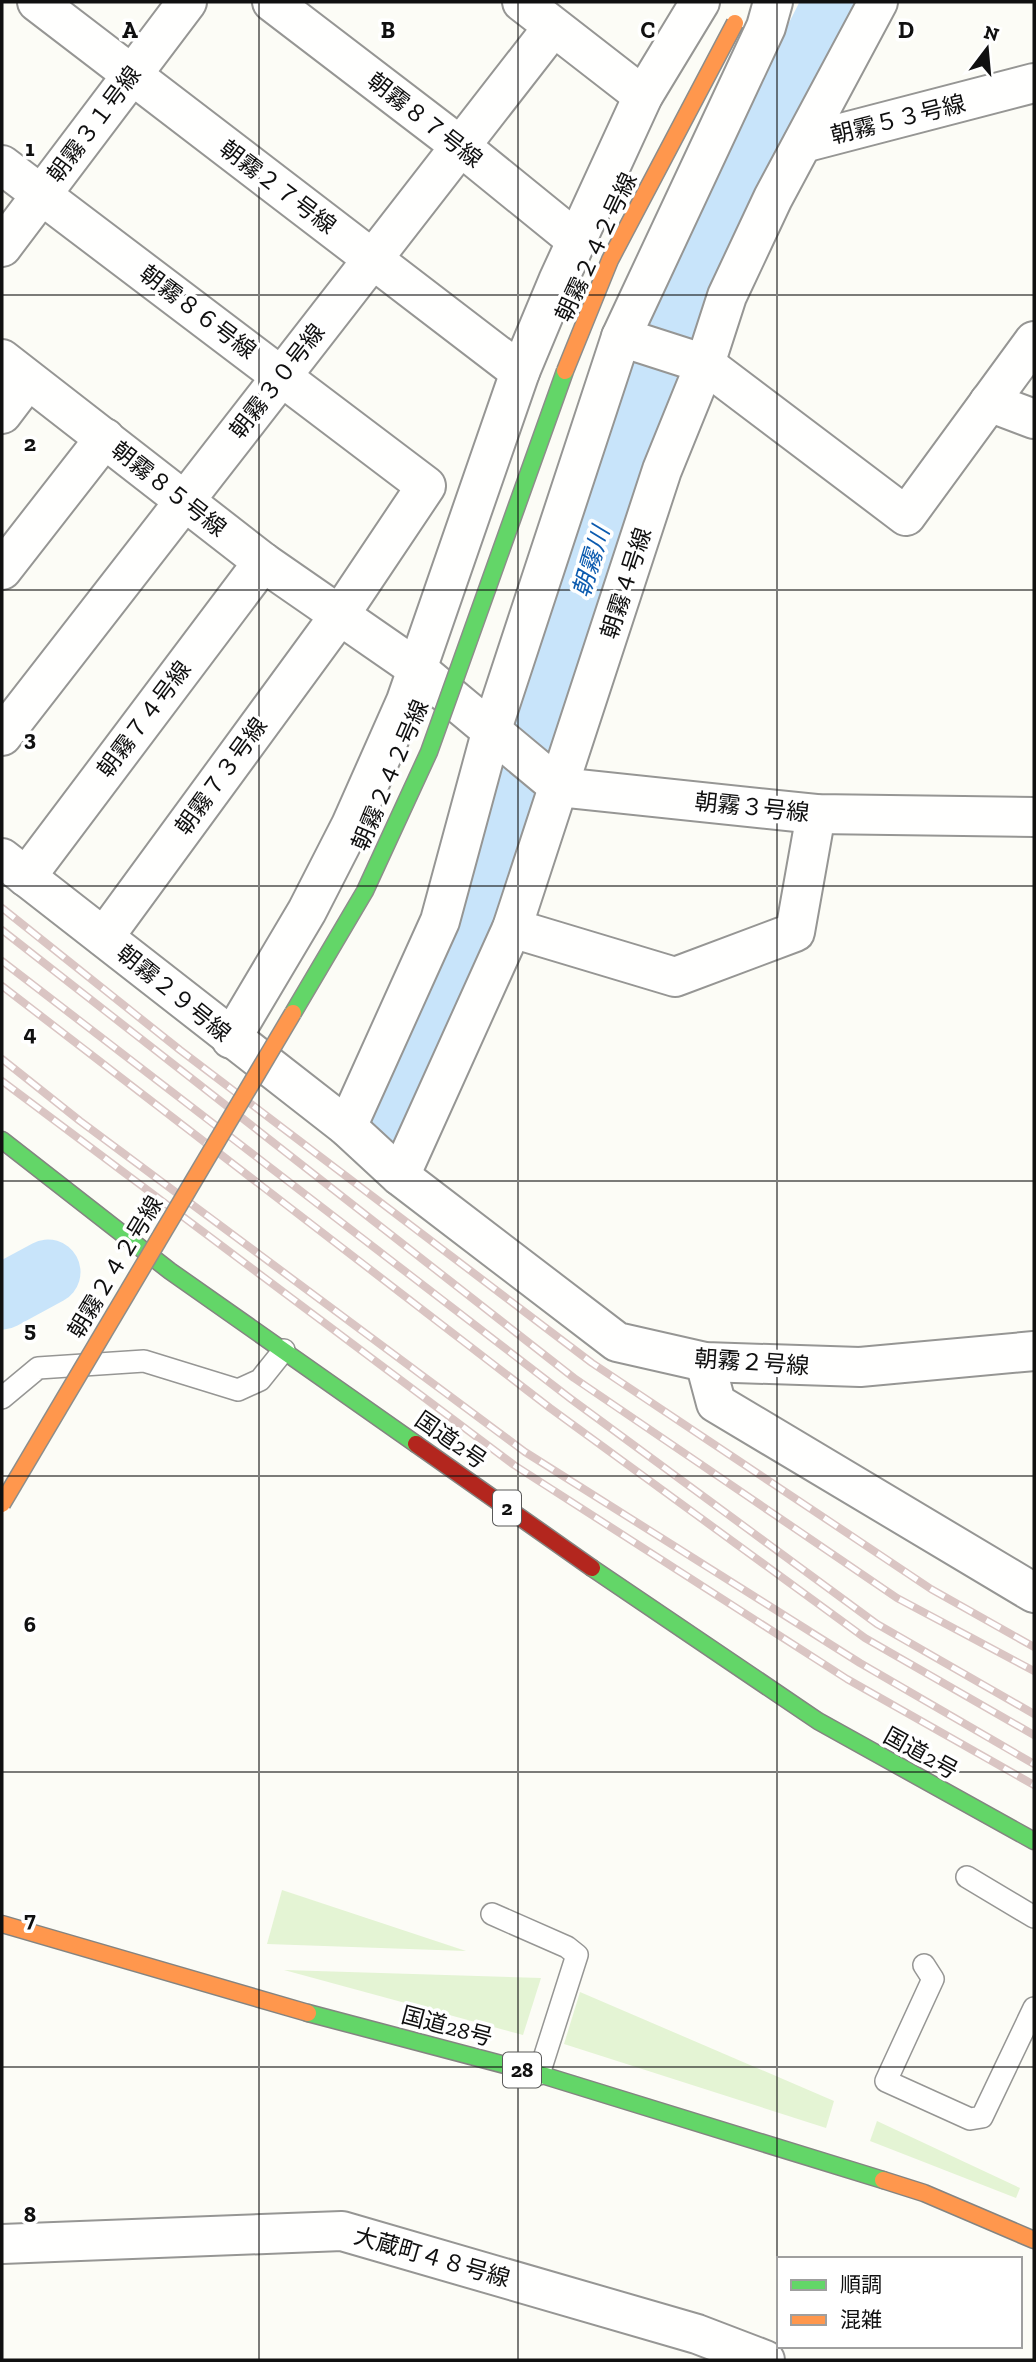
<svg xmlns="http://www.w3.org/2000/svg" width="1036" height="2362" font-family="'Zilla Slab','Noto Sans JP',serif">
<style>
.grass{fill:#e4f4d4}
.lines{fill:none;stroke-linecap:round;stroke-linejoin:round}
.river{stroke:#c8e4fa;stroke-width:65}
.lane-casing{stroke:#969694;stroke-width:24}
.street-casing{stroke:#969694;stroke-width:42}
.fast-casing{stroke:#848481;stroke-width:19}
.slow-casing{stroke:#848481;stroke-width:19}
.jam-casing{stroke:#848481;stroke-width:19}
.lane{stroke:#fffffe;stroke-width:21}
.street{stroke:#fffffe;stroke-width:38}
.fast{stroke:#63d668;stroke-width:16}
.slow{stroke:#ff974d;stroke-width:16}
.jam{stroke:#b3261e;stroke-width:16}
.rail-casing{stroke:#dac5c3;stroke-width:8}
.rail{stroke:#fff;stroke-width:5;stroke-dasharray:16;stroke-linecap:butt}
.fast-bridge-casing{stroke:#8d8d8a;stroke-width:19;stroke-linecap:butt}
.slow-bridge-casing{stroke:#8d8d8a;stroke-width:19;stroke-linecap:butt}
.fast-bridge{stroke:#63d668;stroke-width:16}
.slow-bridge{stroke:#ff974d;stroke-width:16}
.grid{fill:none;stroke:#101010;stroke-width:2;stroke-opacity:0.55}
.labels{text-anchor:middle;stroke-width:7;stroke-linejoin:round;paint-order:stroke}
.shield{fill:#fff;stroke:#585858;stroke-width:2}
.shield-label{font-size:21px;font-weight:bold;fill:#101010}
.street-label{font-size:23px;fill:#101010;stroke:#fff}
.water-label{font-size:24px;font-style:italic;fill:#0c5baf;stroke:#fff}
.grid-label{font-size:23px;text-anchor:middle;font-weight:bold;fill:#101010;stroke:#fff;stroke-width:7;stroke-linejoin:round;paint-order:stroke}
</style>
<rect width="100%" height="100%" fill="#fcfcf6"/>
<g class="grass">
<path d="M282,1890l184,61 -199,-7z"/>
<path d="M284,1970l257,8 -18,57z"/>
<path d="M580,1992l254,109 -8,27 -262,-84z"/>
<path d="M877,2121l143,67 -4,10 -146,-57z"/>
</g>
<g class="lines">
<g class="river">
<path d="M394,1142l125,-349 97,-312 83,-210 137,-269"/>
<path d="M2,1297l46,-25"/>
</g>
<g class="lane-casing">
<g id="lane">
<path d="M2,1398l36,-30 106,-7 94,29 22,-10 24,-30"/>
<path d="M967,1877l67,40"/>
<path d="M492,1914l75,33 10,8 -38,119"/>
<path d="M924,1965l9,14 -47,102 84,38 12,-2 52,-109"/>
</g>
</g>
<g class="street-casing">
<g id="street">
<path d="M37,2l483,370"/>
<path d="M272,2l187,143 117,95"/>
<path d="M522,2l121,94"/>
<path d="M803,143l231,-60"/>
<path d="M2,165l424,321 -87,130 -235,321"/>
<path d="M2,247l185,-245"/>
<path d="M621,337l84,27 201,152 128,-175"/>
<path d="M2,359l261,203 153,106 143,119 257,27 218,3"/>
<path d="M989,402l45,17"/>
<path d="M2,414l25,-33"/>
<path d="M2,570l103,-132"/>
<path d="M2,736l551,-709"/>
<path d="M2,858l345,269 53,49 217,166 88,20 155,5 174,-16"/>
<path d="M26,877l237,-315"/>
<path d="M512,928l163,49 120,-45 21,-118"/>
<path d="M231,1039l76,-128 44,-86 55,-124 114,-329 38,-91 85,-185 57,-94"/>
<path d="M347,1127l93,-206 52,-192 129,-392 145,-310 7,-25"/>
<path d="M400,1176l112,-248 150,-458 43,-106 22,-68 46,-98 105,-196"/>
<path d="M705,1362l11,41 318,190"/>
<path d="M2,2244l340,-13 355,103 68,26"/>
</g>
</g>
<g class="fast-casing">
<g id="fast">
<path d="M2,1140l168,131 246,173"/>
<path d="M592,1568l226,153 216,120"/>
<path d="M308,2013l231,61 344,106"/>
</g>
</g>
<g class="slow-casing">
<g id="slow">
<path d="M2,1924l306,89"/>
<path d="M883,2180l41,13 110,47"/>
</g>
</g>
<g class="jam-casing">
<path id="jam" d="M416,1444l176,124"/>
</g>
<use href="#lane" class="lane"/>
<use href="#street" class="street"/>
<use href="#fast" class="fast"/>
<use href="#slow" class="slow"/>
<use href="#jam" class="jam"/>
<g class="rail-casing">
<g id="rail">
<path d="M2,908l178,142 412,313 339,226 103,58"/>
<path d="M2,930l572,448 323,220 137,73"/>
<path d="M2,961l569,438 306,225 157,90"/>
<path d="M2,986l548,422 315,230 169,97"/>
<path d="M2,1059l78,62 445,331 335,211 174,101"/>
<path d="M2,1081l512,384 333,214 187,106"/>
</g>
</g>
<use href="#rail" class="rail"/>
<g class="fast-bridge-casing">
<path id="fast-bridge" d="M293,1013l72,-122 64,-139 136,-381"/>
</g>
<g class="slow-bridge-casing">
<g id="slow-bridge">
<path d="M565,371l45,-111 125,-237"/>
<path d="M2,1504l291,-491"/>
</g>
</g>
<use href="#fast-bridge" class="fast-bridge"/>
<use href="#slow-bridge" class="slow-bridge"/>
</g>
<path class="grid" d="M259,2v2358M518,2v2358M777,2v2358M2,295h1032M2,590h1032M2,886h1032M2,1181h1032M2,1476h1032M2,1772h1032M2,2067h1032"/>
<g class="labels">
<g class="shield">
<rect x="493" y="1490.5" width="28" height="35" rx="5"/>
<rect x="503" y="2052.5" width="38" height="35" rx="5"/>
</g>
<g class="shield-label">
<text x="507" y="1515">2</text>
<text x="522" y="2077">28</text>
</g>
<g class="street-label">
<text transform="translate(898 119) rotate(-14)" y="8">朝霧５３号線</text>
<text transform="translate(425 120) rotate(38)" y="8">朝霧８７号線</text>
<text transform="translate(94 124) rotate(-53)" y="8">朝霧３１号線</text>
<text transform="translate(278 187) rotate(37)" y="8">朝霧２７号線</text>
<text transform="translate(596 247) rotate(-65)" y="8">朝霧２４２号線</text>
<text transform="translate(198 312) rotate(37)" y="8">朝霧８６号線</text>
<text transform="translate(277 381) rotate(-52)" y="8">朝霧３０号線</text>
<text transform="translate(169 489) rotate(38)" y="8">朝霧８５号線</text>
<text transform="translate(626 583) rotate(-72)" y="8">朝霧４号線</text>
<text transform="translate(144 719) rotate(-53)" y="8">朝霧７４号線</text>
<text transform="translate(390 775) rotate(-67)" y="8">朝霧２４２号線</text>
<text transform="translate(221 776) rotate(-54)" y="8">朝霧７３号線</text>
<text transform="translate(752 807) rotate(6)" y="8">朝霧３号線</text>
<text transform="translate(174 993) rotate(39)" y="8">朝霧２９号線</text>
<text transform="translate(115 1267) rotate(-59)" y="8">朝霧２４２号線</text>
<text transform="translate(752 1362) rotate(4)" y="8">朝霧２号線</text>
<text transform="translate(451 1440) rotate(35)" y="8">国道2号</text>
<text transform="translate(921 1753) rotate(29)" y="8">国道2号</text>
<text transform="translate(447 2026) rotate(15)" y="8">国道28号</text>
<text transform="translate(432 2257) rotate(16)" y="8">大蔵町４８号線</text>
</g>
<g class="water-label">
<text transform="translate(591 562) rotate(-73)" y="8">朝霧川</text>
</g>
</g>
<g class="grid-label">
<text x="130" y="38">A</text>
<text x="388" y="38">B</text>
<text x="648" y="38">C</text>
<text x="906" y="38">D</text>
<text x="30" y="156">1</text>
<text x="30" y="451">2</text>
<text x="30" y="746">3</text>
<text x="30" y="1041">4</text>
<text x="30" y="1337">5</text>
<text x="30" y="1632">6</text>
<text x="30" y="1927">7</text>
<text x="30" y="2222">8</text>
</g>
<rect width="1036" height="2362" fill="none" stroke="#101010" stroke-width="7"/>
<rect x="777" y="2257" width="245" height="91" fill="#ffffff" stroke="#9f9f9f" stroke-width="2"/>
<rect x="791" y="2280" width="35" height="10" fill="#63d668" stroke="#9f9f9f" stroke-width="2"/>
<text x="840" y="2292" font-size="21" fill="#101010">順調</text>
<rect x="791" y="2315" width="35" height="10" fill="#ff974d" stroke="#9f9f9f" stroke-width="2"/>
<text x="840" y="2327" font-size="21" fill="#101010">混雑</text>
<g transform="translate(987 49) rotate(16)" stroke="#ffffff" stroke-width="5" paint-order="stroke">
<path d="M0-5L12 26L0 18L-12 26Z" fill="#101010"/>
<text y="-10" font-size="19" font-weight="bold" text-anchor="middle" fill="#101010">N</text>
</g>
</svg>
